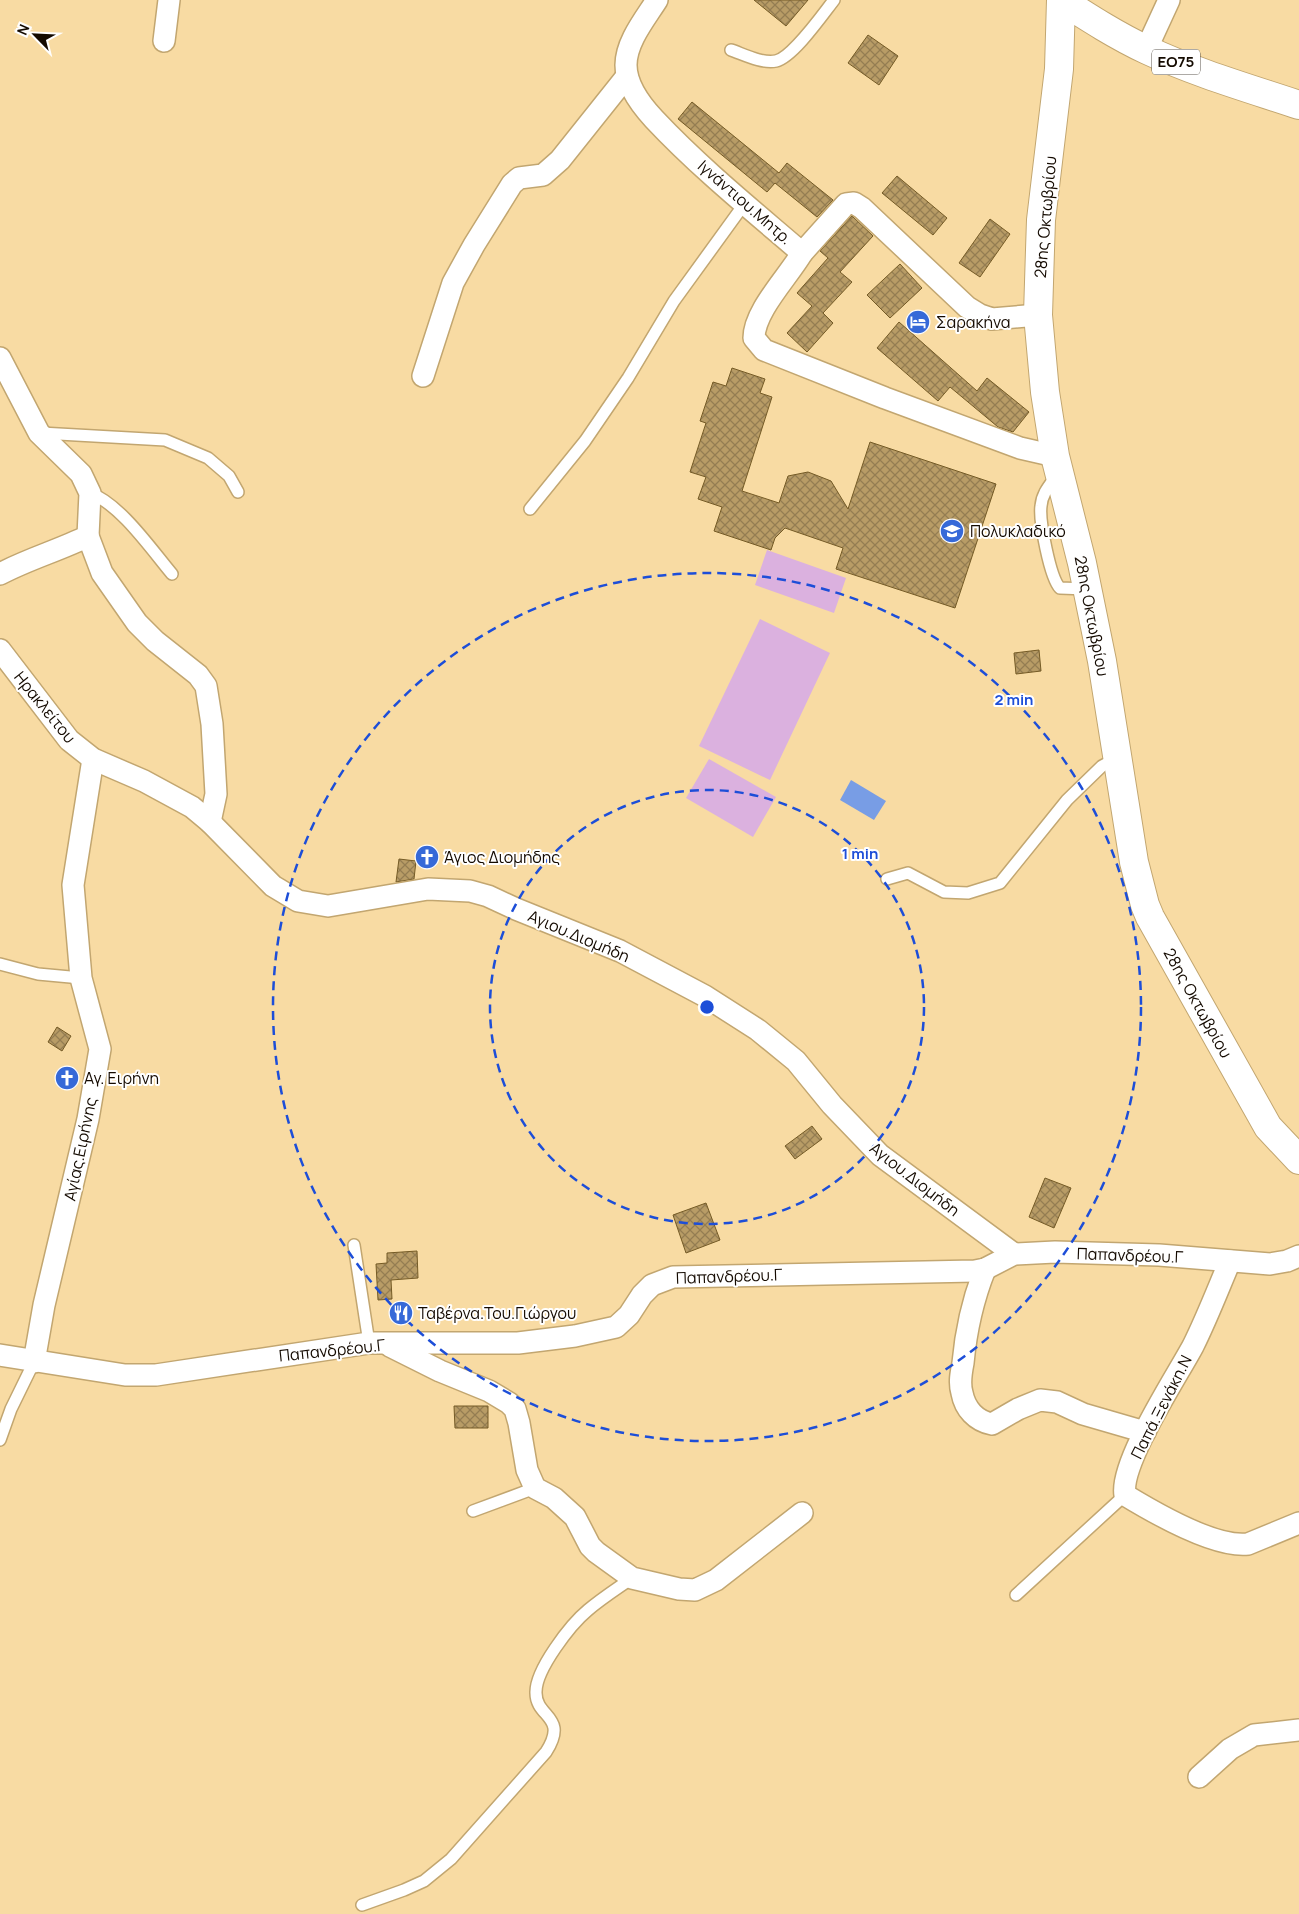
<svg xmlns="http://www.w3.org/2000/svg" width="1299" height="1914" font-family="Manrope,sans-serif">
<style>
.park{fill:#dbb1df}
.water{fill:#789de5}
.building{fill:url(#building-cross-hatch);stroke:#755b26}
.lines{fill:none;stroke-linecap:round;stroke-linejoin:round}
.service-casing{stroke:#c2a670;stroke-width:14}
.minor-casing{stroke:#c2a670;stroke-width:24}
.secondary-casing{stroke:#c2a670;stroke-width:30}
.primary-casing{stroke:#c2a670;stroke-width:30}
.service{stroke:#fff;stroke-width:11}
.minor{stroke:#fff;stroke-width:21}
.secondary{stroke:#fff;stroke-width:28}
.primary{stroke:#fff;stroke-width:28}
.ring{fill:none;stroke:#1d4ed8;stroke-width:2.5;stroke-dasharray:9 6}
.labels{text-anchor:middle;stroke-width:4;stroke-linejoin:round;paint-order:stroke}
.shield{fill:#fff;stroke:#5a544c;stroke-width:1}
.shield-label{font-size:15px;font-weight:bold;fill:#140a00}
.street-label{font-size:16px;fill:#140a00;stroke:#fff}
.poi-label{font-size:16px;fill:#140a00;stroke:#fff;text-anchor:start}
.centre{fill:#1d4ed8;stroke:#fff;stroke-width:2.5}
.ring-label{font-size:15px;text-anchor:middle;font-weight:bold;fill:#1d4ed8;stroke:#fff;stroke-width:4;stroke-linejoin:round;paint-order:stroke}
</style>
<defs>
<pattern id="building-cross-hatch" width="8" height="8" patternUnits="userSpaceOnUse" patternTransform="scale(1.25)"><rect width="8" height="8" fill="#b89c66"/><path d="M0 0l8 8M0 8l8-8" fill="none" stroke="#947d52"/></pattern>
</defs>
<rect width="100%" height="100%" fill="#f8dba3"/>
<g class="park">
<path d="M767,550l79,28 -12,35 -79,-28z"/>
<path d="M760,619l70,34 -60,127 -71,-34z"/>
<path d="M709,759l67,38 -23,40 -67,-39z"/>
</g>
<path class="water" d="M851,780l35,21 -12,19 -34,-20z"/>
<g class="building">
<path d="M754,0h54l-22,26z"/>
<path d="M868,35l30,21 -19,29 -31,-22z"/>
<path d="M692,102l87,71 8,-10 46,37 -16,17 -42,-34 -8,9 -89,-73z"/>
<path d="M897,176l50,42 -14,17 -51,-42z"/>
<path d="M852,216l21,20 -33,36 12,10 -29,31 10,10 -26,29 -20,-19 25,-27 -15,-13 31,-35 -8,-7z"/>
<path d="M990,219l20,15 -30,43 -21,-14z"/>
<path d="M900,264l22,24 -32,30 -23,-23z"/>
<path d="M899,322l78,69 10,-13 42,34 -16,20 -15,-5 -48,-40 -12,14 -61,-53z"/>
<path d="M732,368l33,11 -5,14 12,4 -30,94 37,12 9,-27 20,-4 23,9 17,28 22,-67 126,42 -41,124 -119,-39 7,-21 -58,-20 -10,10 -4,12 -57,-19 8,-24 -24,-8 8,-22 -16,-5 16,-49 -6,-2 13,-39 13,4z"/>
<path d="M1039,650l2,21 -25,3 -2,-21z"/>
<path d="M399,859l17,2 -2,18 -18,3z"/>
<path d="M57,1027l14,9 -9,15 -14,-9z"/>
<path d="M812,1126l10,13 -27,20 -10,-13z"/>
<path d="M1045,1178l26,10 -17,40 -25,-11z"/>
<path d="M706,1203l14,37 -34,13 -13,-38z"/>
<path d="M417,1251l1,27 -27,2 1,19 -14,1 -2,-36 11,-1v-10z"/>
<path d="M454,1406h34v22h-33z"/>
</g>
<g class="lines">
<g class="service-casing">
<g id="service">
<path d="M731,50c12,4 31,14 45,11 17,-4 47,-47 58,-61"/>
<path d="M41,433l124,7 43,18 21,18 9,16"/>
<path d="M1057,475c-7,10 -15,18 -16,31 -2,14 9,72 19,82l27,1"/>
<path d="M90,493c30,11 61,56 82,81"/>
<path d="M530,509l55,-68 43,-63 46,-77 71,-98"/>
<path d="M887,879l21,-6 36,19 24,1 32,-10 67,-83 35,-34 15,-8"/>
<path d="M0,964l38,10 43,4"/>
<path d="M354,1245l15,98"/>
<path d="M0,1440l11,-31 23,-47"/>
<path d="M473,1511l62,-23"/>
<path d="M1016,1595l109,-100"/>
<path d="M362,1905l42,-15 20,-9 27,-22 95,-107c23,-36 -10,-34 -10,-59 -1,-23 35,-69 52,-83 14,-12 30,-22 44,-32"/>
</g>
</g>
<g class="minor-casing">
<g id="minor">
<path d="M657,0c-12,19 -31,42 -31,65 0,20 15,40 28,54 45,48 98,91 148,134l44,-49 8,-1 8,5 105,99 13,8 12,4 46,-4"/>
<path d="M164,41l5,-41"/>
<path d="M1146,50l23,-50"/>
<path d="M802,253c-14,24 -48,58 -48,85l10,12 121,48 135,50 35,8"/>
<path d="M0,358l39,75 42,41 9,19 -2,43c-28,14 -60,23 -88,38"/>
<path d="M423,376l30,-93 21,-38 38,-61 7,-6 24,-3 17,-15 67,-84"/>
<path d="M88,536l14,37 35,50 18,18 43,34 8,11 6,38 4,70 -6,28"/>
<path d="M0,650l69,90 24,19 51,22 48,26 18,15 63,64 25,15 30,5 100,-17 42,2 18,5 28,13 104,42 85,45 53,34 38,31 36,44 48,50 134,99"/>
<path d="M1230,1261c-12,28 -23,57 -37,85 -16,30 -74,118 -68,149 28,17 90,53 123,49l51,-21"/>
<path d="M985,1269c-12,30 -19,61 -22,94 -2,10 -4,20 -1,30 3,16 14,28 30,31l26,-15 22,-9 17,2 26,12 62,18"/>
<path d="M390,1346l50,25 49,20 20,12 6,6 4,14 8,47 8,18 19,10 21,19 15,29 6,6 36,26 47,11 16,1 21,-10 86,-67"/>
<path d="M0,1355l125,20h31l213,-32h149l57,-7 41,-9 13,-12 13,-20 10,-10 21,-8 302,-6 10,-2 29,-15 41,-2 104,3 111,9 17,-3 12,-5"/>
<path d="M34,1362l10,-57 44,-186 12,-70 -19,-71 -8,-93 20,-126"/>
<path d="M1199,1777l31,-28 24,-14 45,-5"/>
</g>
</g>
<g class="secondary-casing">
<path id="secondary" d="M1061,0l-2,69 -18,151 -1,30 -2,65 7,77 10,64 27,107 20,98 32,201 11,43 5,12 118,210 31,33"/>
</g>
<g class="primary-casing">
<path id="primary" d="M1061,0c28,18 56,36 86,50 49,23 101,38 152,55"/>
</g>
<use href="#service" class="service"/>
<use href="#minor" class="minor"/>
<use href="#secondary" class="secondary"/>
<use href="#primary" class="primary"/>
</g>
<g class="ring">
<circle cx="707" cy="1007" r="217"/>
<circle cx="707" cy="1007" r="434"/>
</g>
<defs>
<g id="hotel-disc" transform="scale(1.25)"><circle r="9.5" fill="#3669d8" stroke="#fff"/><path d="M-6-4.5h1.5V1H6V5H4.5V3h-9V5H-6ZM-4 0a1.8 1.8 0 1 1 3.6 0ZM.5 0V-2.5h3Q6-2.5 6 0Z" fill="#fff"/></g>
<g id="school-disc" transform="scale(1.25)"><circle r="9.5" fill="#3669d8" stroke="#fff"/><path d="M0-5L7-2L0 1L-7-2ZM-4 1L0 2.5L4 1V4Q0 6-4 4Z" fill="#fff"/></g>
<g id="church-disc" transform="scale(1.25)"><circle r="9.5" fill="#3669d8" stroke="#fff"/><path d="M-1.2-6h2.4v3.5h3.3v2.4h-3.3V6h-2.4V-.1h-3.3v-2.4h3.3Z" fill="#fff"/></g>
<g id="restaurant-disc" transform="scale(1.25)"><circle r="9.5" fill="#3669d8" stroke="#fff"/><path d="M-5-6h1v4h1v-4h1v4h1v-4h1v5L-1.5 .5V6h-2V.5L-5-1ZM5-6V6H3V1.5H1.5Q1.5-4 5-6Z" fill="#fff"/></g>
</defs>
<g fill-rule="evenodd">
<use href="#hotel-disc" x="918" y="322"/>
<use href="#school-disc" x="952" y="531"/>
<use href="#church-disc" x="427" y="857"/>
<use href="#church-disc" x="67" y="1078"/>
<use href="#restaurant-disc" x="401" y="1313"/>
</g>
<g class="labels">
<rect class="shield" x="1152" y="49.5" width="48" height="25" rx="4"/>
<g class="shield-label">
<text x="1176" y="67">ΕΟ75</text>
</g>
<g class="street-label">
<text transform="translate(745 202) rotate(41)" y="6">Ιγνάντιου.Μητρ.</text>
<text transform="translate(1045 217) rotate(-85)" y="6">28ης Οκτωβρίου</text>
<text transform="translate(1092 616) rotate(79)" y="6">28ης Οκτωβρίου</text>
<text transform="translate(45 707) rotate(51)" y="6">Ηρακλείτου</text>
<text transform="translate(579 936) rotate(23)" y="6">Αγιου.Διομήδη</text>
<text transform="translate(1198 1003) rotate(61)" y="6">28ης Οκτωβρίου</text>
<text transform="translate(80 1149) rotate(-78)" y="6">Αγίας.Ειρήνης</text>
<text transform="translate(915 1179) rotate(38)" y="6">Αγιου.Διομήδη</text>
<text transform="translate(1130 1255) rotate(2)" y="6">Παπανδρέου.Γ</text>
<text transform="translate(729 1276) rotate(-2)" y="6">Παπανδρέου.Γ</text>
<text transform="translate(332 1350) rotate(-6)" y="6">Παπανδρέου.Γ</text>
<text transform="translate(1161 1407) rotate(-63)" y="6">Παπά.Ξενάκη.Ν</text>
</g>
<g class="poi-label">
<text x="936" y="328">Σαρακήνα</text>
<text x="970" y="537">Πολυκλαδικό</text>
<text x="444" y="863">Άγιος Διομήδης</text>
<text x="84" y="1084">Αγ. Ειρήνη</text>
<text x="418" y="1319">Ταβέρνα.Του.Γιώργου</text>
</g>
</g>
<circle cx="707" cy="1007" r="8" class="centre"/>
<g class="ring-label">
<text x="1014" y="705">2 min</text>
<text x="860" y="859">1 min</text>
</g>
<g transform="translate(35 35) rotate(294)" stroke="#ffffff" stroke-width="4" paint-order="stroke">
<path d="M0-4L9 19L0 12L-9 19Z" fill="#140a00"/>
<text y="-8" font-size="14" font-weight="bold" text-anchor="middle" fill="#140a00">N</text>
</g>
</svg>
